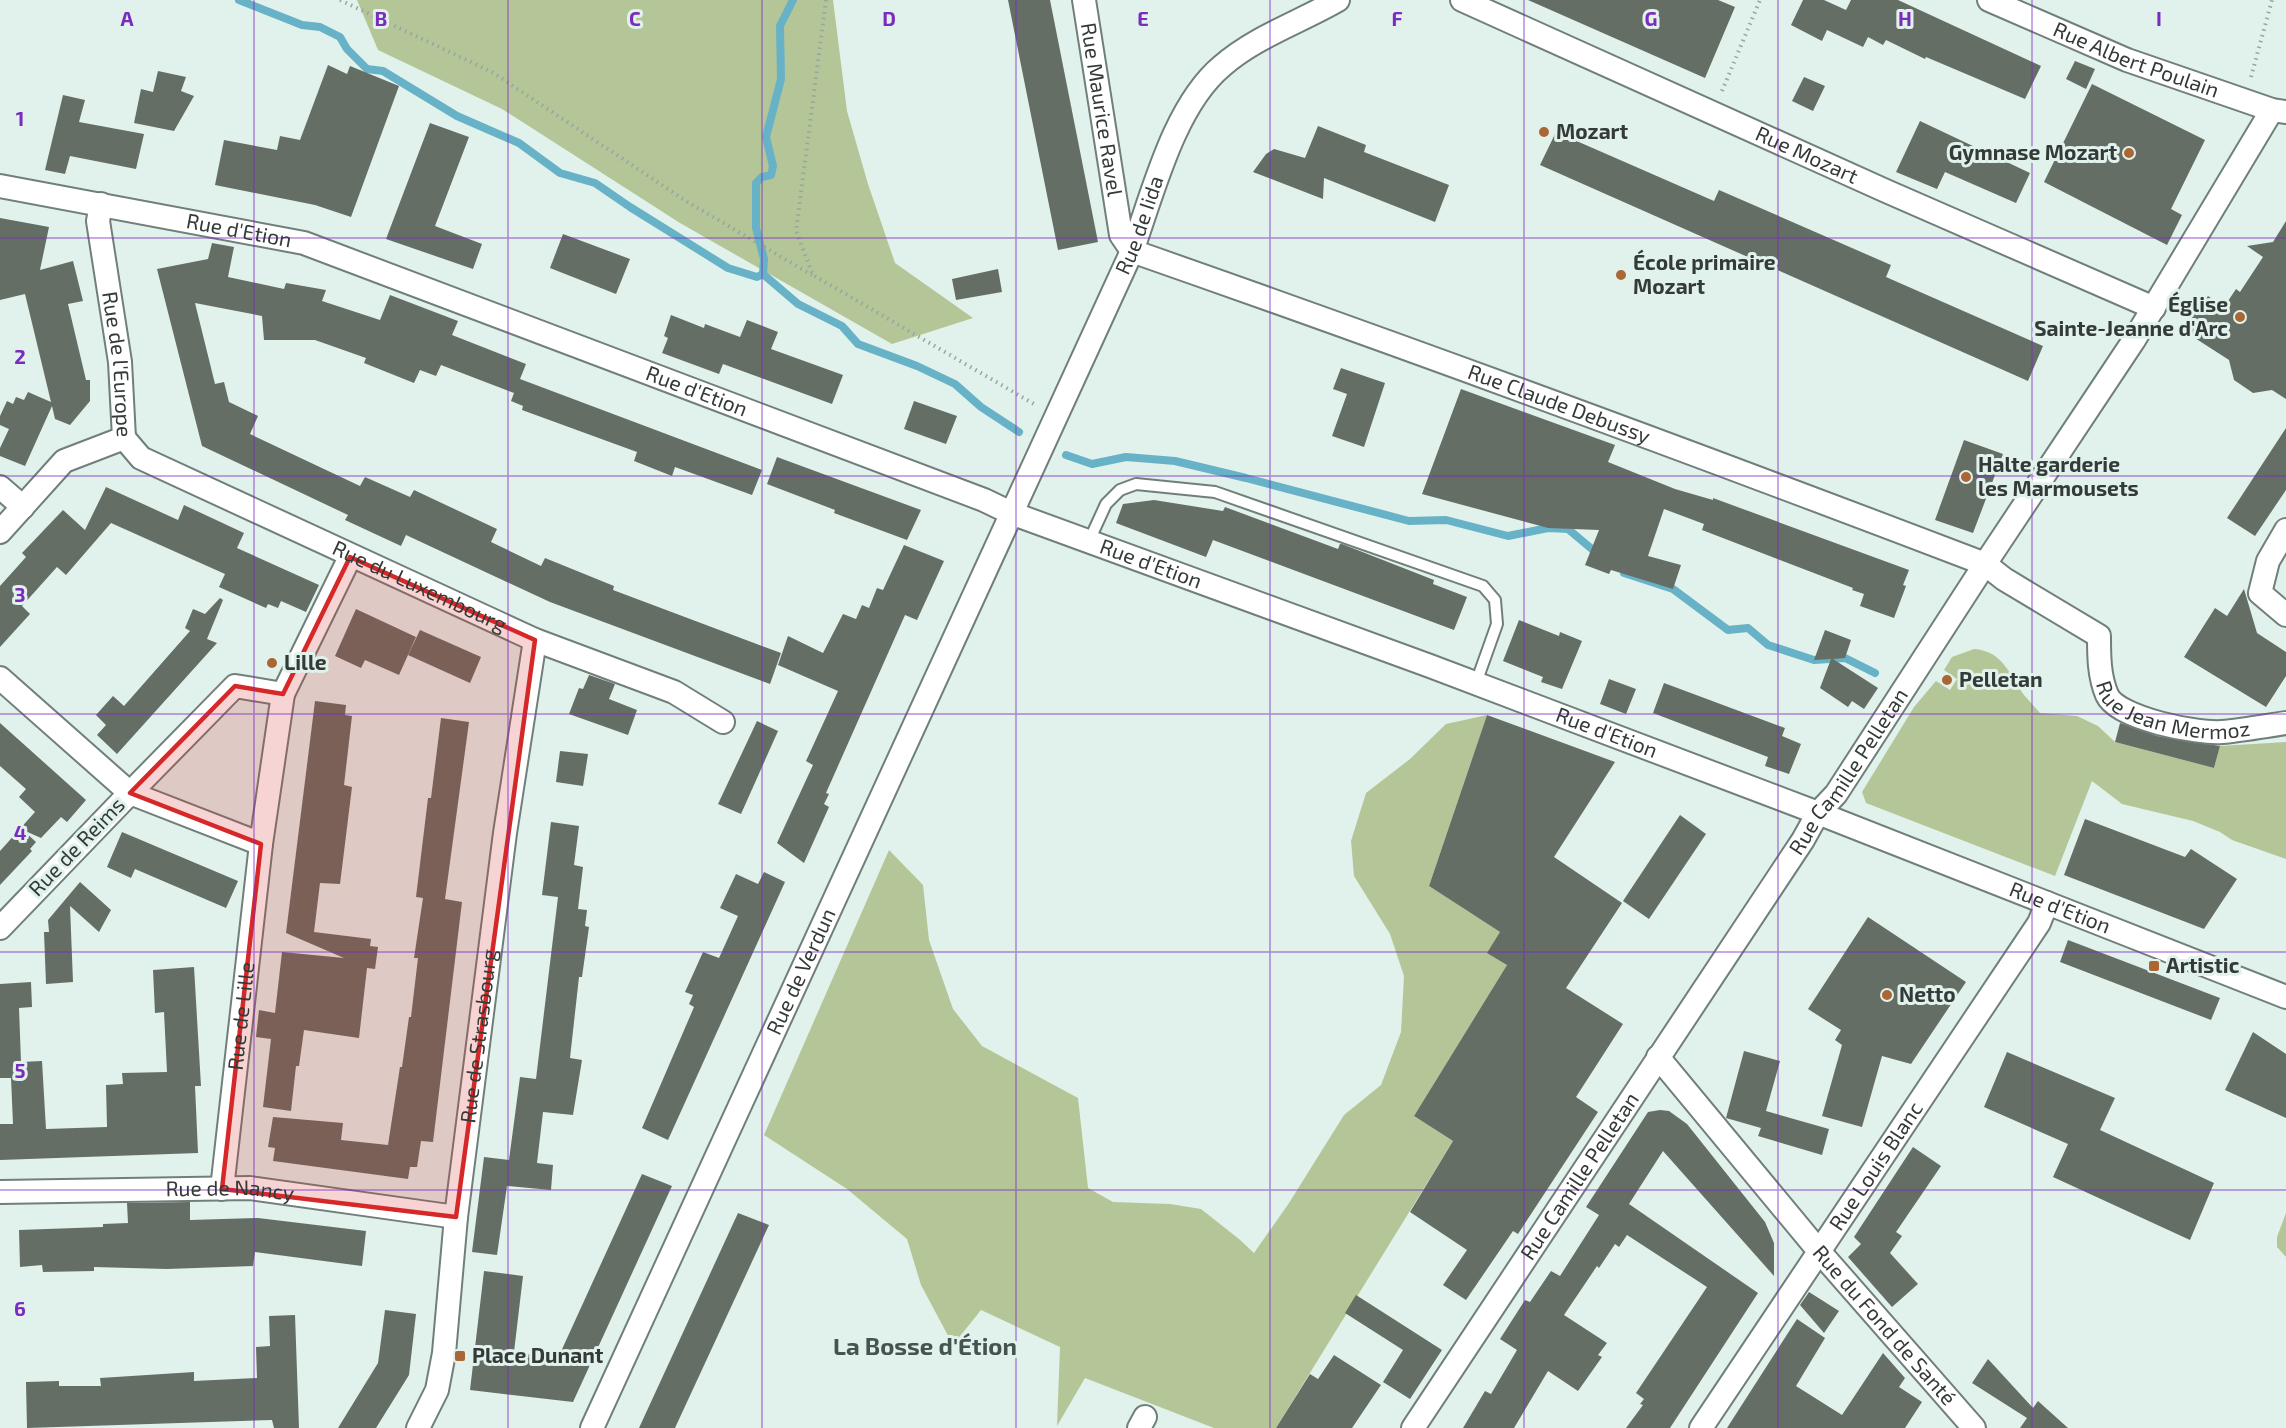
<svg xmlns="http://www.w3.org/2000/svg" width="2286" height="1428" font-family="'Exo 2',sans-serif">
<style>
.green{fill:#b4c697}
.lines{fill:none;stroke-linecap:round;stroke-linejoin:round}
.stream{stroke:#68b2c7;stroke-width:8}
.building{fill:#646e65}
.service-casing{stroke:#707f79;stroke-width:14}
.minor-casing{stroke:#707f79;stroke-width:26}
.path{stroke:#99a5a1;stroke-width:4;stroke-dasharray:1.5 4.5;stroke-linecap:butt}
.service{stroke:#fff;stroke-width:10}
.minor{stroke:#fff;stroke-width:22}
.marked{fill:#d62828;fill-opacity:0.2;stroke:#d62828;stroke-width:4.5;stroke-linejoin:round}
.grid{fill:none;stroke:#7b2cbf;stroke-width:1.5;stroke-opacity:0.55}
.poi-dot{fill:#aa6635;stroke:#e1f2ec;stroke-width:2}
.labels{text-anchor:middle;stroke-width:6;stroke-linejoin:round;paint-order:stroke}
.street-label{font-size:21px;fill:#343a38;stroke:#e1f2ec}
.poi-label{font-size:21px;font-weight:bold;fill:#343a38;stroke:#e1f2ec;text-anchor:start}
.quarter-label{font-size:24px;font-weight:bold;fill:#46534e;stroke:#e1f2ec}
.grid-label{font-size:20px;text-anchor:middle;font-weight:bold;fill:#7b2cbf;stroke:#e1f2ec;stroke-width:6;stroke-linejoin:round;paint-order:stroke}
</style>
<rect width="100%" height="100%" fill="#e1f2ec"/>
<g class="green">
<path d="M357,0h476l14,111 21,73 27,79 78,55 -81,26 -212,-121 -178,-114 -124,-59z"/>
<path d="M1974,649c29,2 35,25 50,46 5,6 11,12 16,18l37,3 21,10 17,16 99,26 6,-22 66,-4v117l-54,-19 -12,-8 -27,-11 -71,-17 -30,-23 -37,95 -189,-73 -4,-11 52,-85 22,-26 14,9 7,-11 -13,-9 8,-13z"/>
<path d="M1487,715l-58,171 71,46 7,33 -93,151 39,25 -177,287h-62l-129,-50 -28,48 3,-79 -79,-37 -28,35 -32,-60 -14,-46 -60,-50 -83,-54 125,-285 34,35 6,55 24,69 29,37 96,52 10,90 25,14 57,2 31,5 38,30 15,14 35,-50 55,-88 37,-30 20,-53 3,-56 -14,-42 -36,-58 -3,-35 15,-48 44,-34 36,-35z"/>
<path d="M2286,1213v44l-9,-10v-10z"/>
</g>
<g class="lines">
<g class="stream">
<path d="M239,0l63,25 18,2 20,10 7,12 20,20 16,2 74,45 62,27 41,30 35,10 35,24 98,61 29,9 6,-3"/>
<path d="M763,274l35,30 44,22 16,18 59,22 38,18 26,23 38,25"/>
<path d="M763,274l1,-15 -8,-31v-45l6,-6 9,-2 2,-9 -7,-29 15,-58 -1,-53 13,-26"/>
<path d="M1066,455l26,9 34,-7 49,4 71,17 163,43 37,-1 62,16 40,-8 20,1 31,26"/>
<path d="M1624,573l49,16 55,41 20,-2 20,17 46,15 31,-2 30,15"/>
</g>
</g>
<g class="building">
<path d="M1008,0h42l48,242 -40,8z"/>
<path d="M1528,0h190l17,7 -30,71z"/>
<path d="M1803,0h21l22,10 5,-10h47l143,66 -16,33 -99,-42 -1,2 -39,-19 -3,5 -15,-8 -5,10 -36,-17 -5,11 -31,-16z"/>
<path d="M2075,61l20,8 -9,20 -20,-10z"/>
<path d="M328,65l19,9 3,-8 49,20 -48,131 -36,-12 -100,-20 9,-45 53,10 3,-14 20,4z"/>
<path d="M158,71l28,6 -5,14 13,5 -20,35 -40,-8 7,-34 12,3z"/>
<path d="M1804,77l21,9 -12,25 -21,-10z"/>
<path d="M2092,84l113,56 -34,69 11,6 -15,30 -123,-63z"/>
<path d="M63,95l22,5 -6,22 65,12 -8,35 -66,-13 -5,18 -20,-4z"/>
<path d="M1920,121l110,52 -14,30 -71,-31 -8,17 -41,-17z"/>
<path d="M430,123l39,14 -34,89 47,18 -9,25 -87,-30z"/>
<path d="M1318,126l48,19 -2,7 85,33 -14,37 -111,-44 -1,21 -70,-27 13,-18 8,-5 31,9z"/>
<path d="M1556,132l158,69 5,-11 172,75 -5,12 157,69 -15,35 -488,-216z"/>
<path d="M0,218l49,9 -9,43 33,-9 10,40 -15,3 18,76h4v21l-20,24 -15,-6 -3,-13 -27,60 -25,-10v-8l9,-19 -9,-4v-9l7,-15 6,3 3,-7 8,3 4,-8 23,10 -26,-108 -25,6z"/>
<path d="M2286,221v178l-14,-9 -19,3 -19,-13 -5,-20 -45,-29 2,-2 -4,-2 17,-25 3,2 6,-8 16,11 12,-18 4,3 23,-35 -16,-11 26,-4z"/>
<path d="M563,234l67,25 -14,35 -66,-26z"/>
<path d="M212,243l22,4 -6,30 56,12 2,-6 40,7 -4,11 58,19 10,-25 68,26 -6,14 74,29 -6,15 242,91 -10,25 -77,-28 -3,9 -38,-15 3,-9 -115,-42 1,-4 -12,-5 3,-8 -73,-28 -5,11 -16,-6 -6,13 -50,-20 2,-5 -51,-18h-51l-2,-24 -67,-13 20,81 9,-2 5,20 29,14 -8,18 110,52 5,-9 45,20 4,-7 83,39 -6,13 50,24 4,-8 69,28 -1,4 168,63 -11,31 -220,-82 -144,-67 -5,11 -56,-26 3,-5 -146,-69 -45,-177 51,-10z"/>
<path d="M998,269l4,23 -46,8 -4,-21z"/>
<path d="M671,315l33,13 1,-4 35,13 7,-17 31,12 -7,17 72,26 -11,29 -109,-40 -4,10 -57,-21 6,-15 -4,-2z"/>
<path d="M1341,368l44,15 -21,64 -32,-11 15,-42 -14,-5z"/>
<path d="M1461,389l154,56 -7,17 67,27 38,11v-2l196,72 -6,15 3,1 -12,32 -34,-12 4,-12 -12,-4 1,-2 -151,-58 2,-6 -40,-15 -16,47 33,9 -8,24 -62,-19 -2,4 -24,-9 14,-35 -51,-2 -126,-34z"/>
<path d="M914,401l43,15 -11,28 -42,-15z"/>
<path d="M2286,428v62l-31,46 -28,-18z"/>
<path d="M1964,440l39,14 -30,79 -38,-13z"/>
<path d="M777,457l144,53 -14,30 -73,-27 1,-3 -68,-26z"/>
<path d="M106,487l72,33 6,-15 60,28 -7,15 82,37 -13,27 -25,-11 -3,7 -10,-4 -2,4 -47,-21 6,-13 -114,-51 -45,52 -9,-8 -35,39 8,8 -30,33v-61l26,-29 -4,-4 41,-43 22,20z"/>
<path d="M1154,500l69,11 2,-4 113,42 2,-5h2l92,36 -1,4 34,13 -13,33 -241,-90 -7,17 -90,-34 7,-19z"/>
<path d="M904,545l40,16 -27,59 -12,-5 -79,178 3,1 -5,10 5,3 -25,56 -27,-20 36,-78 -7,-4 32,-70 -60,-26 10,-29 35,17 20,-39 13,5 6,-14 7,3 8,-20 6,2z"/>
<path d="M2244,589l13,44 29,19v24l-20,31 -82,-50 31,-49 12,8z"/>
<path d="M220,598l3,2 -16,39 10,4 -100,111 -20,-19 9,-10 -10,-10 17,-19 11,10 66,-75 -5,-3 8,-19 12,5z"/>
<path d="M356,609l60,28 -17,38 -34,-15 -4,8 -26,-12z"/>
<path d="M1519,620l40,16 1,-4 22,9 -20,48 -21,-7 2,-5 -40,-16z"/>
<path d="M420,630l61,27 -11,26 -62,-28z"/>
<path d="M1825,630l26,10 -6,18 -12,1 45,29 -14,21 -12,-8 -4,6 -28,-19 11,-29 -17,1z"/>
<path d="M589,675l26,9 -6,15 28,11 -9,25 -59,-21 10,-26 4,1z"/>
<path d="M1609,679l27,10 -10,25 -26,-10z"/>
<path d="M1664,683l121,45 -3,8 19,8 -12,30 -24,-8 3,-9 -115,-44z"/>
<path d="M315,701l31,4 -1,10 7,1 -8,69 8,2 -12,97 -20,-1 -6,49 57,7 -1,7 8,1 -3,22 -8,-1 -8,70 -55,-8 -5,36h-3l-5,45 -28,-4 8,-68 -15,-2 3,-27 16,3 7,-61 62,6 -58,-25z"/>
<path d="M1487,715l128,47 -61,95 68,46 -56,85 57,36 -47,73 22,15 -80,122 -5,-3 -47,69 -23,-15 24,-35 -57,-38 43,-71 -39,-25 93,-151 -20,-12 13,-21 -71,-46z"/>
<path d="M441,718l28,4 -24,177 17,3 -29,240 -12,-1 -4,26h-7l-2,12 -135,-18 2,-13 -7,-1 5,-30 70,6 -2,17 47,5 12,-78h2l7,-50h2l7,-59h-4l9,-60 -7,-1 12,-99h3z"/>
<path d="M757,721l21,10 -37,83 -23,-10z"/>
<path d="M0,723l86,77 -19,22 -6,-5 -20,21 -18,-8 13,12 -6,7 2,2 -32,34v-34l35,-39 -16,-15 7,-8 -26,-23z"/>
<path d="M2120,723l37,13 63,10 -6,22 -99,-26z"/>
<path d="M560,751l28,3 -5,32 -27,-4z"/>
<path d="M1680,815l26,19 -57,85 -26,-18z"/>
<path d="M2085,819l100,38 6,-8 46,30 -33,50 -140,-54z"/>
<path d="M551,822l28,4 -5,39 9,2 -5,42 9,1 -2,16 4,1 -7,50h-3l-9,81 12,2 -9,55 -30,-3 -6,51 16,2 -2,25 -44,-4 -10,69 -25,-3 12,-95 25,3 11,-83 16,2 22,-182 -16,-2z"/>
<path d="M122,832l116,49 -12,27 -91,-39 -4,9 -24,-11z"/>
<path d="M764,872l21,10 -117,258 -26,-12 52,-121 -5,-3 4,-9 -8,-3 18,-40 16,6 19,-42 -18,-8 16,-34 22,10z"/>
<path d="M80,882l31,28 -12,22 -29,-26 3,76 -27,2 -2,-52h5l-1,-12z"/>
<path d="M1868,917l98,65 -55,82 -29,-8 -20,71 -40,-11 20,-71 -7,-5 6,-10 -33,-21z"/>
<path d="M2068,940l152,58 -9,22 -151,-58z"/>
<path d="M194,967l7,119h-6l3,67 -198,7v-36h13l-2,-46h-11v-94l31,-2 1,25 -13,1 2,54 21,-1 4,68 61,-2 -1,-42 17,-1 -1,-11 45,-1 -3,-60 -9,1 -2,-43z"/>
<path d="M2253,1032l33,22v64l-61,-28z"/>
<path d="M1744,1051l36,10 -14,50 63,18 -7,26 -64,-19 3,-8 -35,-10z"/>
<path d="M2007,1052l108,46 -15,32 114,53 -24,57 -137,-63 15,-33 -84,-37z"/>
<path d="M1660,1110l9,1 18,13 78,98 9,21v33l-111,-125 -34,53 129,89 -88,135h-44l17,-23 -3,-1 4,-5 -8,-6 71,-106 -80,-52 -8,12 -4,-3 -16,24 -2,-2 -33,49 43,28 -9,12 4,2 -24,34 -30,-20 -34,57h-51l22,-37 6,3 26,-44 -17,-11 25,-39 5,2 21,-31 9,5 39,-61 -13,-8 62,-95z"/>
<path d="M1913,1147l28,19 -45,66 6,4 -12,17 28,31 -26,23 -44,-50 13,-13 -7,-7z"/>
<path d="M642,1174l30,12 -99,216 -103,-12 14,-119 39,5 -9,76 44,6z"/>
<path d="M190,1202v18l68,-2 108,13 -4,35 -107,-14 -2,14 -86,3 -73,-2v4l-51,1 -1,-7 -22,2 -1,-37 84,-3v-3l25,-1 -1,-20z"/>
<path d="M738,1213l31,12 -94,203h-36z"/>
<path d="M1809,1292l30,19 -15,22 -24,-28z"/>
<path d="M1356,1295l86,55 -32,49 -27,-17 20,-32 -58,-37z"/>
<path d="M385,1310l31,4 -7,61 -33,53h-38l40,-65z"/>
<path d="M295,1315l4,113h-25l-2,-8 -245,8 -1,-46 33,-1v5h42l-1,-8 94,-6v9l63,-3 -1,-31 14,-1 -1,-30z"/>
<path d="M1797,1319l28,19 -29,48 46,29 41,-62 22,25 -6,9 23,15 -17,26h-178z"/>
<path d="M1334,1355l47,30 -29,43h-76l34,-54 8,5z"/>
<path d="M1988,1359l45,49 5,-7 30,27h-48l7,-10 -55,-35z"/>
</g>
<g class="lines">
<g class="service-casing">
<path id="service" d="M1089,541l17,-37 14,-14 16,-6 79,8 268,94 12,14 2,24 -21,59"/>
</g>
<g class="minor-casing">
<g id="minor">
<path id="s1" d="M1084,0l37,235 11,16c286,100 570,205 853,313l19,15 95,57c0,20 0,40 8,59 11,24 91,39 115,37 21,-2 43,-6 64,-9"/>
<path id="s2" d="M1462,0l424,191 268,117"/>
<path id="s3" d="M1989,0l138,60 145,50 13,2"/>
<path id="s4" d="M0,186l304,57 680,257 27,13 419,153 388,147 468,184"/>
<path id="s5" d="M101,204l-3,17 22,141 4,76"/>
<path id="s6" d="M124,438l17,20 394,182 139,52 49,30"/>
<path d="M0,487l23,20"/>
<path d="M2286,530l-18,31 -8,32 26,22"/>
<path d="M0,532l64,-71 60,-23"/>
<path d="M0,678l130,115 -130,135"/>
<path d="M261,844l-131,-51 105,-107 48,8"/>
<path id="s7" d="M1658,1057l160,193 156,178"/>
<path id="s8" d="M222,1189l39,-345 22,-150 67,-137"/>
<path id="s9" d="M0,1192l250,-4 206,29"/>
<path id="s10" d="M418,1428l19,-38 7,-37 12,-136 49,-384 30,-193"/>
<path id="s11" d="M592,1428l540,-1177c21,-58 42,-145 90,-185 33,-29 78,-44 116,-66"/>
<path d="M1139,1428l6,-11"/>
<path id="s12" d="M1413,1428l390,-588 15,-27 18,-19 149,-230 149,-224 138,-230"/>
<path id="s13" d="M1701,1428l338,-505 8,-20"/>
</g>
</g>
<g class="path">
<path d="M340,0l152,72 194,129 126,74"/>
<path d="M826,0l-30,231 17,44 221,129"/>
<path d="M2251,77l21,-77"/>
<path d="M1722,91l38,-91"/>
</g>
<use href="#service" class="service"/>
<use href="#minor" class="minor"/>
</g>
<path class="marked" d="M350,557l185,83 -79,577 -234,-28 39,-345 -131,-51 105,-107 48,8z"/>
<path class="grid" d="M254,0v1428M508,0v1428M762,0v1428M1016,0v1428M1270,0v1428M1524,0v1428M1778,0v1428M2032,0v1428M0,238h2286M0,476h2286M0,714h2286M0,952h2286M0,1190h2286"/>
<g class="poi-dot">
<circle cx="1544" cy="132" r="6"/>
<circle cx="2129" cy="153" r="6"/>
<circle cx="1621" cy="275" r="6"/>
<circle cx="2240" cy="317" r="6"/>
<circle cx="1966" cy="477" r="6"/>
<circle cx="272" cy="663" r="6"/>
<circle cx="1947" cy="680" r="6"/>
<rect x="2148" y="960" width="12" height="12" rx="3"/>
<circle cx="1887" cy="995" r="6"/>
<rect x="454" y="1350" width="12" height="12" rx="3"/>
</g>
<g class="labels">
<g class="street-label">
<text dy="7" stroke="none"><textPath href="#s3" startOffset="159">Rue Albert Poulain</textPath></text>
<text dy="7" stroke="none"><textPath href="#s1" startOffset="111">Rue Maurice Ravel</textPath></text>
<text dy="7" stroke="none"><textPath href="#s2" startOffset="378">Rue Mozart</textPath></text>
<text dy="7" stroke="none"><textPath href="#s11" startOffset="1322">Rue de Iida</textPath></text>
<text dy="7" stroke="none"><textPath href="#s4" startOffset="243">Rue d'Etion</textPath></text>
<text dy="7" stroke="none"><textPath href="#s5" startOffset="162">Rue de l'Europe</textPath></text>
<text dy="7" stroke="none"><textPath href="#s4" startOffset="729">Rue d'Etion</textPath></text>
<text dy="7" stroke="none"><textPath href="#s1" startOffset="711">Rue Claude Debussy</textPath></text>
<text dy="7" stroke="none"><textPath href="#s4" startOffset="1215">Rue d'Etion</textPath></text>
<text dy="7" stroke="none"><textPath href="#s6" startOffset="333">Rue du Luxembourg</textPath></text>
<text dy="7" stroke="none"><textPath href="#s1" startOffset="1430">Rue Jean Mermoz</textPath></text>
<text dy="7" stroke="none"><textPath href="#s4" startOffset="1701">Rue d'Etion</textPath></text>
<text dy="7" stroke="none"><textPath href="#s12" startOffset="788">Rue Camille Pelletan</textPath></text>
<text transform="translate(77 847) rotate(-46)" y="7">Rue de Reims</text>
<text dy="7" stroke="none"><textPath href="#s4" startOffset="2187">Rue d'Etion</textPath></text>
<text dy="7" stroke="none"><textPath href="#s11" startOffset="502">Rue de Verdun</textPath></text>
<text dy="7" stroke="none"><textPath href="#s8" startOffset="174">Rue de Lille</textPath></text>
<text dy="7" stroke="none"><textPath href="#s10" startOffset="399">Rue de Strasbourg</textPath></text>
<text dy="7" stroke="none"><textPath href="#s13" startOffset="315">Rue Louis Blanc</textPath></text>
<text dy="7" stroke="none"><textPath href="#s12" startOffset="302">Rue Camille Pelletan</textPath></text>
<text dy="7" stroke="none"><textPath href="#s9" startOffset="230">Rue de Nancy</textPath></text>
<text dy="7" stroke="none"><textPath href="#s7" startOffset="351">Rue du Fond de Santé</textPath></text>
</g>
<g class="poi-label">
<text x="1556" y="139">Mozart</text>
<text x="2117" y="160" text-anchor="end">Gymnase Mozart</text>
<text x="1633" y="270">École primaire<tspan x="1633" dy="24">Mozart</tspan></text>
<text x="2228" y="312" text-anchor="end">Église<tspan x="2228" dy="24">Sainte-Jeanne d'Arc</tspan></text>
<text x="1978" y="472">Halte garderie<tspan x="1978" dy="24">les Marmousets</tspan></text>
<text x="284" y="670">Lille</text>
<text x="1959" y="687">Pelletan</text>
<text x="2166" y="973">Artistic</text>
<text x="1899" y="1002">Netto</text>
<text x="472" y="1363">Place Dunant</text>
</g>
<g class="quarter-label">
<text x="925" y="1355">La Bosse d'Étion</text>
</g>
</g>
<g class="grid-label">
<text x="127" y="26">A</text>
<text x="381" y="26">B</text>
<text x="635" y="26">C</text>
<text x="889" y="26">D</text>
<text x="1143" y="26">E</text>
<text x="1397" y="26">F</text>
<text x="1651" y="26">G</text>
<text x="1905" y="26">H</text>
<text x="2159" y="26">I</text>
<text x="20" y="126">1</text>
<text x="20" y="364">2</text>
<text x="20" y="602">3</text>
<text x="20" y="840">4</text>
<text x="20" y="1078">5</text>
<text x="20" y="1316">6</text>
</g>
</svg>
